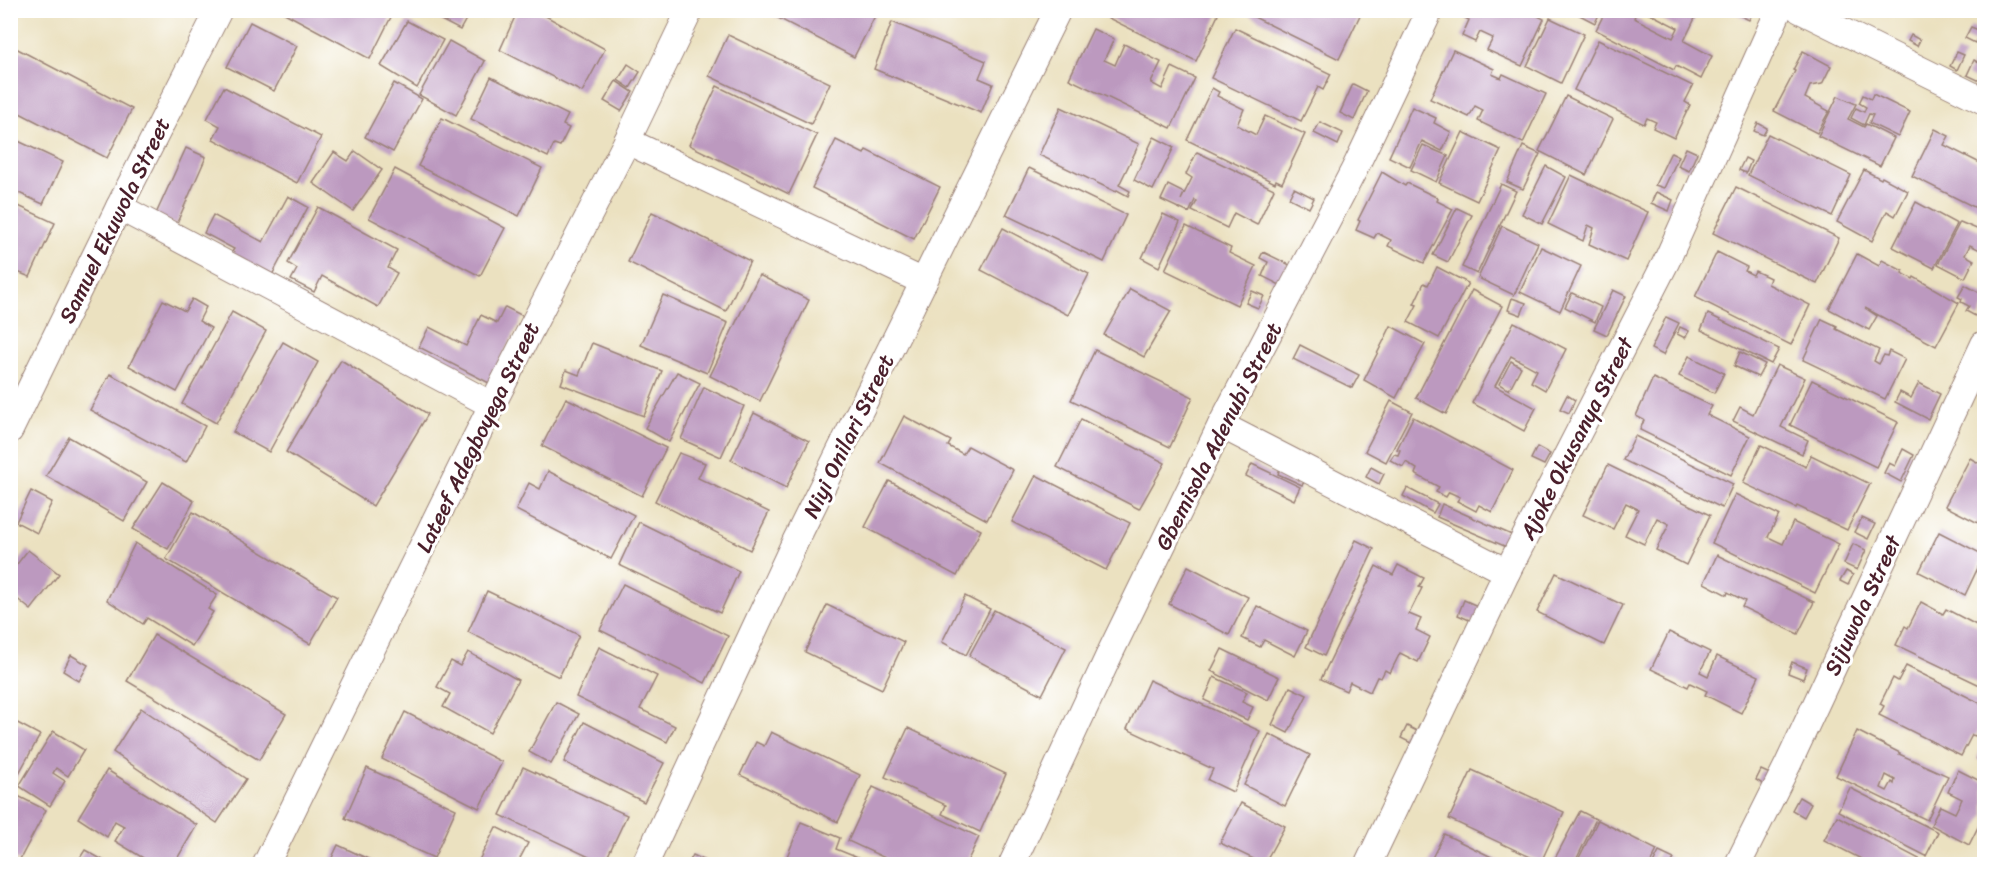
<svg xmlns="http://www.w3.org/2000/svg" width="1995" height="875" font-family="Sriracha,sans-serif">
<style>
.building{fill:#bc99bf;fill-rule:evenodd}
.lines{fill:none;stroke-linecap:round;stroke-linejoin:round}
.minor-casing{stroke:#9a8076;stroke-width:28}
.minor{stroke:#fff;stroke-width:26}
.labels{text-anchor:middle;stroke-width:6;stroke-linejoin:round;paint-order:stroke}
.street-label{font-size:22px;fill:#4a1f2b;stroke:#fff}
</style>
<rect width="100%" height="100%" fill="#fff"/>
<filter id="ink" filterUnits="userSpaceOnUse"><feTurbulence type="fractalNoise" baseFrequency=".0167" numOctaves="2"/><feDisplacementMap in="SourceGraphic" scale="12" xChannelSelector="R" yChannelSelector="G"/><feConvolveMatrix kernelMatrix="1 2 1 2 8 2 1 2 1" color-interpolation-filters="sRGB"/></filter>
<filter id="wash" filterUnits="userSpaceOnUse"><feTurbulence type="fractalNoise" baseFrequency=".008" numOctaves="4" result="noise"/><feDisplacementMap in="SourceGraphic" scale="24" xChannelSelector="R" yChannelSelector="G"/><feGaussianBlur stdDeviation="1.35" result="paint"/><feColorMatrix in="noise" values="0 0 0 0 0 0 0 0 0 0 0 0 0 0 0 0 0 1.4 0 .05"/><feComposite in="paint" operator="in"/></filter>
<g filter="url(#wash)">
<rect width="100%" height="100%" fill="#ebe1c0"/>
<g id="blocks">
<g class="building">
<path d="M279,10h104l9,5 -22,44z"/>
<path d="M433,10h38l-11,20 -29,-15z"/>
<path d="M518,10h17l70,39 -23,43 -82,-42z"/>
<path d="M774,10h104l-24,47 -82,-42z"/>
<path d="M1097,10h112l9,5 -22,46 -100,-49z"/>
<path d="M1240,10h120l2,1 -23,48z"/>
<path d="M1459,10h67l18,9 -22,47 -35,-16 6,-12 -13,-6 -5,10 -13,-6 7,-16 -12,-6z"/>
<path d="M1570,10h31l-6,13z"/>
<path d="M1606,10h31l-3,8 39,20 5,-10 -35,-18h56l-15,31 28,15 -11,23 -25,-13 -2,4 -78,-40z"/>
<path d="M1729,10h25l-5,10z"/>
<path d="M1550,18l34,16 -23,49 -34,-17z"/>
<path d="M407,21l36,19 -26,48 -36,-22z"/>
<path d="M250,22l47,24 -23,45 -47,-24z"/>
<path d="M892,22l94,39 -7,17 14,6 -12,29 -107,-44z"/>
<path d="M1971,27l10,4 -6,12 -10,-5z"/>
<path d="M1235,28l96,46 -8,16 -5,-3 -17,34 -90,-43z"/>
<path d="M1093,29l21,10 -10,21 11,5 9,-21 37,18 -10,21 11,6 10,-22 23,11 -24,50 -102,-49z"/>
<path d="M728,35l102,48 -19,41 -102,-48z"/>
<path d="M1911,35l9,5 -3,6 -9,-5z"/>
<path d="M1598,40l95,46 -8,16 5,3 -16,33 -21,-10 3,-6 -9,-4 -3,6 -70,-34z"/>
<path d="M449,41l36,20 -29,54 -37,-20z"/>
<path d="M10,45l122,64 -25,49 -97,-50z"/>
<path d="M1453,50l41,19 -2,5 9,4 2,-4 43,20 -23,49 -45,-22 5,-11 -8,-4 -6,11 -39,-18z"/>
<path d="M1803,51l28,15 -9,18 -12,2 -5,12 24,13 -12,22 -43,-22 21,-40 -2,-1z"/>
<path d="M1957,52l7,3 -7,15 -7,-4z"/>
<path d="M1974,60l10,6v6l-4,9 -13,-6z"/>
<path d="M628,64l12,8 -10,16 -12,-8z"/>
<path d="M491,77l77,38 -5,10 6,3 -9,18 -6,-2 -6,13 -77,-38z"/>
<path d="M616,81l17,11 -12,19 -17,-10z"/>
<path d="M394,83l28,16 -29,53 -28,-15z"/>
<path d="M1353,84l14,7 -13,29 -14,-7z"/>
<path d="M717,86l100,49 -28,59 -100,-49z"/>
<path d="M224,87l97,50 -24,46 -84,-44 7,-13 -13,-7z"/>
<path d="M1212,88l7,4 -2,4 27,13 -7,16 19,10 9,-19 40,18 -23,49 -6,-3 -1,3 -88,-43z"/>
<path d="M1873,94l37,18 -12,25 -29,-14 4,-8 -4,-1 -5,11 -13,-7 5,-10 8,4 2,-5 -7,-4 4,-8 8,4z"/>
<path d="M1566,96l47,23 -27,56 -47,-24z"/>
<path d="M1838,96l18,8 -8,15 16,8 2,-3 28,14 -14,28 -62,-30z"/>
<path d="M1061,107l78,37 -20,41 11,6 -2,5 -11,-6 -1,2 -77,-37z"/>
<path d="M1412,107l24,11 -2,5 17,9 -9,19 -20,-10 -12,26 -21,-10z"/>
<path d="M442,118l100,50 -23,48 -101,-50z"/>
<path d="M1320,122l23,11 -5,12 -24,-12z"/>
<path d="M1758,123l9,5 -4,7 -9,-4z"/>
<path d="M1935,129l14,7 -5,9 40,20v47l-72,-36z"/>
<path d="M10,132l6,2 -2,5 49,23 -20,42 -33,-15z"/>
<path d="M1463,132l38,18 -24,51 -38,-18z"/>
<path d="M1768,134l83,41 -19,41 -84,-41z"/>
<path d="M1154,137l20,10 -21,43 -19,-10z"/>
<path d="M836,140l28,14 2,-4 74,37 -26,52 -102,-51z"/>
<path d="M1423,145l25,11 -12,26 -25,-12z"/>
<path d="M1523,146l17,8 -17,35 -16,-7z"/>
<path d="M186,148l20,9 -30,68 -21,-9z"/>
<path d="M1686,148l11,5 -8,18 -11,-5z"/>
<path d="M355,151l27,19 -29,41 -40,-28 21,-31 14,9z"/>
<path d="M1197,152l77,37 -17,36 -23,-12 -7,15 -35,-17 5,-10 -2,-1 -6,13 -28,-13 7,-15 16,8 -3,7 11,-22 -6,-4z"/>
<path d="M1671,152l8,4 -15,32 -9,-3z"/>
<path d="M1745,158l6,3 -5,12 -7,-3z"/>
<path d="M1546,166l20,11 -24,47 -20,-10z"/>
<path d="M1029,168l97,47 -22,47 -98,-47z"/>
<path d="M395,169l110,59 -25,48 -111,-58z"/>
<path d="M1864,170l17,9 1,-2 26,14 -13,25 -8,-5 -15,30 -35,-19z"/>
<path d="M1382,172l23,14 2,-3 31,15 -1,3 16,8 -29,54 -36,-17 3,-6 -14,-7 -3,5 -18,-8 4,-9 -2,-1z"/>
<path d="M1571,175l77,37 -22,49 -37,-17 5,-16 -6,-3 -5,16 -35,-17z"/>
<path d="M1501,184l15,7 -39,83 -15,-7z"/>
<path d="M1736,187l103,51 -22,46 -104,-51z"/>
<path d="M1294,188l20,10 -5,10 -20,-10z"/>
<path d="M1656,192l17,8 -4,11 -18,-8z"/>
<path d="M288,196l20,11 -37,70 -41,-22 4,-6 -30,-16 9,-18 50,27z"/>
<path d="M10,202l45,21 -25,54 -20,-8z"/>
<path d="M1916,202l41,22 -23,44 -41,-21z"/>
<path d="M318,207l79,43 -9,18 9,5 -19,34 -56,-31 -8,16 -23,-12 6,-11 -9,-6z"/>
<path d="M1457,208l15,7 -24,47 -15,-7z"/>
<path d="M652,212l98,49 -24,50 -98,-49z"/>
<path d="M1163,214l17,8 -21,45 -17,-9z"/>
<path d="M1960,222l24,10v8l-4,10 -10,-5 -5,10 9,5 -9,18 -27,-14z"/>
<path d="M1186,226l45,22 -2,5 27,13 -19,39 -72,-35z"/>
<path d="M1502,226l36,17 -24,52 -36,-17z"/>
<path d="M1003,228l86,46 -21,41 -87,-45z"/>
<path d="M1541,247l40,19 -21,45 -40,-19z"/>
<path d="M1263,252l27,13 -10,20 -18,-9 6,-14 -8,-4z"/>
<path d="M1717,252l30,15 -2,4 8,4 2,-4 15,7 -2,6 42,21 -19,40 -96,-48z"/>
<path d="M1857,254l22,12 3,-6 21,11 -1,2 11,6 1,-2 45,26 -23,43 -71,-38 12,8 -8,14 -40,-21z"/>
<path d="M1437,267l31,16 -29,55 -31,-16 9,-17 -3,-1 10,-21 4,2z"/>
<path d="M759,275l50,25 -49,101 -50,-25z"/>
<path d="M1965,285l19,10v12l-5,11 -13,-7 3,-5 -8,-4 1,-3 -4,-2z"/>
<path d="M1130,289l41,22 -27,46 -40,-22z"/>
<path d="M1472,290l30,16 -56,108 -30,-16z"/>
<path d="M1613,290l13,6 -19,39 -13,-6z"/>
<path d="M1252,291l12,5 -6,12 -12,-5z"/>
<path d="M1572,293l29,14 -6,15 -30,-15z"/>
<path d="M663,295l65,28 -21,50 -66,-28z"/>
<path d="M1512,298l14,5 -5,12 -13,-5z"/>
<path d="M192,299l14,8 -7,14 12,7 -34,64 -48,-26 34,-66 22,11z"/>
<path d="M505,307l18,9 -34,67 -70,-36 10,-20 37,19 15,-31 16,8z"/>
<path d="M232,312l34,19 -50,92 -34,-19z"/>
<path d="M1708,314l71,35 -8,15 -70,-34z"/>
<path d="M1666,317l13,6 -16,32 -12,-6z"/>
<path d="M1822,319l15,7 -1,3 43,21 -5,11 5,3 5,-9 3,1 2,-5 16,8 -20,40 -82,-39z"/>
<path d="M1514,322l52,27 -21,41 -14,-8 6,-12 -26,-14 -16,30 41,22 -12,23 -52,-28z"/>
<path d="M1391,326l34,18 -29,54 -32,-18z"/>
<path d="M1680,327l9,4 -4,7 -8,-4z"/>
<path d="M283,342l35,20 -49,90 -36,-20z"/>
<path d="M592,343l70,28 -18,45 -83,-32 5,-14 13,5z"/>
<path d="M1300,345l59,30 -7,13 -59,-29z"/>
<path d="M1095,350l98,47 -23,50 -99,-47z"/>
<path d="M1740,352l25,12 -7,13 -24,-11z"/>
<path d="M1689,356l35,17 -10,20 -35,-17z"/>
<path d="M341,360l87,54 -55,92 -87,-54z"/>
<path d="M1511,361l10,6 -12,23 -10,-6z"/>
<path d="M1777,365l28,13 -24,49 27,13 -6,14 -69,-33 7,-14 13,7z"/>
<path d="M677,372l23,11 -31,59 -24,-14z"/>
<path d="M110,374l95,52 -19,36 -96,-52z"/>
<path d="M1653,378l59,28 -5,9 43,21 -19,39 -91,-45 4,-10 -8,-4z"/>
<path d="M1812,380l86,42 -22,45 -86,-42z"/>
<path d="M1919,383l21,11 -12,25 -33,-17 5,-10 11,6z"/>
<path d="M704,387l40,19 -23,51 -40,-18z"/>
<path d="M1567,395l8,5 -6,13 -9,-4z"/>
<path d="M566,398l100,50 -24,48 -100,-50z"/>
<path d="M1391,401l21,11 -26,50 -21,-11z"/>
<path d="M754,413l55,28 -23,47 -55,-28z"/>
<path d="M904,416l47,25 -3,5 15,8 5,-8 45,24 -26,50 -107,-57z"/>
<path d="M1413,417l100,53 -21,42 -13,-7 -3,6 -19,-10 3,-4 -11,-5 -3,5 -10,-5 3,-5 -24,-13 2,-5 -11,-7 -3,5 -13,-7 4,-6 4,1 2,-5 -3,-1z"/>
<path d="M1081,419l84,44 -26,46 -82,-42z"/>
<path d="M1635,436l98,48 -11,24 -99,-48z"/>
<path d="M69,437l78,45 -23,39 -78,-45z"/>
<path d="M1761,445l45,22 5,-12 59,29 -23,46 -50,-24 -1,2 -53,-25z"/>
<path d="M1537,447l13,7 -6,11 -13,-6z"/>
<path d="M1903,449l11,6 -13,27 -17,-9 5,-10 6,3z"/>
<path d="M679,453l26,10 -7,15 71,34 -19,38 -95,-49z"/>
<path d="M1970,458l14,8v45l-6,12 -33,-17z"/>
<path d="M1252,464l48,23 -6,13 -48,-24z"/>
<path d="M1608,465l102,50 -24,50 -30,-15 13,-26 -12,-6 -13,26 -19,-9 13,-26 -12,-6 -13,26 -30,-14z"/>
<path d="M1371,467l13,7 -5,10 -13,-7z"/>
<path d="M1280,468l25,13 -3,4 -24,-11z"/>
<path d="M548,471l86,44 -23,44 -95,-49 13,-27 11,6z"/>
<path d="M1036,475l94,48 -24,47 -94,-48z"/>
<path d="M889,481l92,49 -24,46 -92,-49z"/>
<path d="M163,482l31,19 -26,48 -35,-20z"/>
<path d="M1407,488l31,16 -5,9 -30,-17z"/>
<path d="M31,491l21,11 -15,31 -21,-11z"/>
<path d="M1735,494l44,21 -11,22 15,7 10,-22 46,22 -24,49 -103,-50z"/>
<path d="M1442,504l72,32 -5,12 -72,-31z"/>
<path d="M193,512l144,85 -27,47 -144,-85z"/>
<path d="M1862,518l13,6 -7,15 -14,-7z"/>
<path d="M639,522l100,49 -19,42 -101,-48z"/>
<path d="M1939,532l45,23 -19,40 -46,-23z"/>
<path d="M1356,540l18,9 -50,107 -18,-9z"/>
<path d="M135,543l82,52 -9,14 5,3 -21,34 -45,-28 -4,6 -36,-24z"/>
<path d="M1853,544l13,6 -9,20 -13,-6z"/>
<path d="M28,550l31,24 -28,36 -21,-17v-20z"/>
<path d="M1717,555l97,47 -16,32 -56,-27 3,-6 -17,-9 -1,3 -23,-12z"/>
<path d="M1398,565l26,13 -5,9 3,1 -13,26 12,5 -5,11 14,7 -12,25 -18,-9 -10,20 -5,-3 -4,8 -4,-1 -7,15 -20,-10 -4,9 -25,-12 55,-113 17,9z"/>
<path d="M1188,566l60,31 -19,38 -60,-31z"/>
<path d="M1846,571l7,4 -5,10 -8,-4z"/>
<path d="M1556,573l67,32 -19,40 -67,-33z"/>
<path d="M623,584l105,52 -23,47 -105,-53z"/>
<path d="M487,591l92,44 -20,42 -91,-45z"/>
<path d="M965,596l25,13 -24,46 -24,-13z"/>
<path d="M1464,600l18,8 -6,15 -18,-8z"/>
<path d="M1921,602l22,12 3,-5 38,20v58l-88,-42 9,-19 3,2z"/>
<path d="M827,605l77,37 -22,47 -77,-37z"/>
<path d="M1257,606l50,25 -12,25 -31,-16 -4,7 -18,-9z"/>
<path d="M994,610l72,38 -24,47 -73,-39z"/>
<path d="M1669,632l41,20 -10,20 8,4 9,-20 42,20 -18,37 -36,-18 2,-4 -17,-8 -2,4 -37,-18z"/>
<path d="M154,635l132,79 -27,46 -132,-79z"/>
<path d="M599,647l58,29 -17,33 35,17 -8,16 -91,-45z"/>
<path d="M1222,649l57,28 -11,23 -57,-29z"/>
<path d="M468,652l50,28 -28,53 -47,-26 7,-13 -13,-7 14,-26 9,5z"/>
<path d="M71,655l17,10 -9,16 -16,-10z"/>
<path d="M1792,662l15,6 -4,11 -15,-6z"/>
<path d="M1906,666l78,39v13l-8,18 -4,-1 -11,21 -82,-41 5,-9 -4,-2 13,-26 5,3z"/>
<path d="M1214,677l33,15 -5,10 11,5 -6,13 -43,-20z"/>
<path d="M1149,680l111,51 -27,61 -25,-12 5,-11 -86,-40z"/>
<path d="M1290,687l17,8 -19,38 -16,-8z"/>
<path d="M556,702l23,12 -28,50 -22,-12z"/>
<path d="M141,708l105,71 -29,44 -104,-71z"/>
<path d="M405,712l97,50 -23,46 -97,-49z"/>
<path d="M10,719l30,16 -27,49 -3,-1z"/>
<path d="M584,722l80,41 -20,39 -80,-40z"/>
<path d="M1407,726l10,5 -6,12 -10,-5z"/>
<path d="M908,728l98,46 -26,58 -38,-18 4,-9 -61,-28z"/>
<path d="M53,731l31,19 -16,26 -12,-8 -3,5 12,8 -15,25 -31,-20z"/>
<path d="M1857,731l43,22 -1,1 49,22 -21,44 -91,-44zM1886,775l9,5 -1,4 -2,-2 -5,9 -6,-3z"/>
<path d="M771,732l89,43 -22,47 -98,-47 16,-33 8,4z"/>
<path d="M1269,734l41,21 -25,51 -41,-21z"/>
<path d="M1984,743v20l-7,-4z"/>
<path d="M523,767l104,48 -23,49 -104,-49z"/>
<path d="M367,768l89,41 -22,49 -89,-40z"/>
<path d="M107,770l90,55 -23,39h-21l-38,-23 9,-15 -9,-5 -8,16 -29,-19z"/>
<path d="M1472,770l92,42 -23,50 -92,-43z"/>
<path d="M1761,770l9,4 -6,11 -8,-5z"/>
<path d="M1958,770l26,13v32l-15,30 -38,-20 9,-19 15,7 7,-14 -14,-7z"/>
<path d="M873,787l106,50 -13,27h-68l-50,-23z"/>
<path d="M1850,788l88,44 -12,24 -88,-45z"/>
<path d="M10,792l36,18 -27,51 -9,-4z"/>
<path d="M1799,797l12,7 -7,13 -12,-7z"/>
<path d="M1241,803l44,23 -21,38 -44,-21z"/>
<path d="M1580,811l16,8 -22,45h-22z"/>
<path d="M1837,816l86,45 -2,3h-50l-47,-24z"/>
<path d="M1598,820l59,30 -7,14h-74z"/>
<path d="M801,822l39,16 -4,11 37,15h-89z"/>
<path d="M496,827l32,16 -11,21h-40z"/>
<path d="M1444,834l62,30h-77z"/>
<path d="M338,845l41,19h-50z"/>
<path d="M85,850l25,14h-34z"/>
<path d="M1659,852l15,7 -3,5h-18z"/>
<path d="M693,855l19,9h-24z"/>
<path d="M1524,857l15,7h-19z"/>
</g>
</g>
</g>
<g filter="url(#ink)">
<use href="#blocks" fill-opacity="0" stroke="#9a8076" stroke-width="1.5"/>
<g class="lines">
<g class="minor-casing">
<g id="minor">
<path d="M1800,10l184,91"/>
<path d="M627,141l297,141"/>
<path d="M119,207l373,198"/>
<path d="M1221,425l286,147"/>
<path d="M10,430l109,-223 100,-197"/>
<path d="M266,864l226,-459 135,-264 63,-131"/>
<path d="M645,864l150,-322 263,-532"/>
<path d="M1012,864l99,-213 110,-226 134,-257 75,-158"/>
<path d="M1368,864l139,-292 160,-312 112,-250"/>
<path d="M1738,864l50,-100 196,-420"/>
</g>
</g>
<use href="#minor" class="minor"/>
</g>
</g>
<g class="labels">
<g class="street-label">
<text transform="translate(114 220) rotate(-64)" y="8">Samuel Ekuwola Street</text>
<text transform="translate(848 436) rotate(-64)" y="8">Niyi Onilari Street</text>
<text transform="translate(1218 436) rotate(-63)" y="8">Gbemisola Adenubi Street</text>
<text transform="translate(477 437) rotate(-64)" y="8">Lateef Adegboyega Street</text>
<text transform="translate(1576 438) rotate(-63)" y="8">Ajoke Okusanya Street</text>
<text transform="translate(1862 605) rotate(-65)" y="8">Sijuwola Street</text>
</g>
</g>
<rect width="1995" height="875" fill="none" stroke="#fff" stroke-width="36"/>
</svg>
